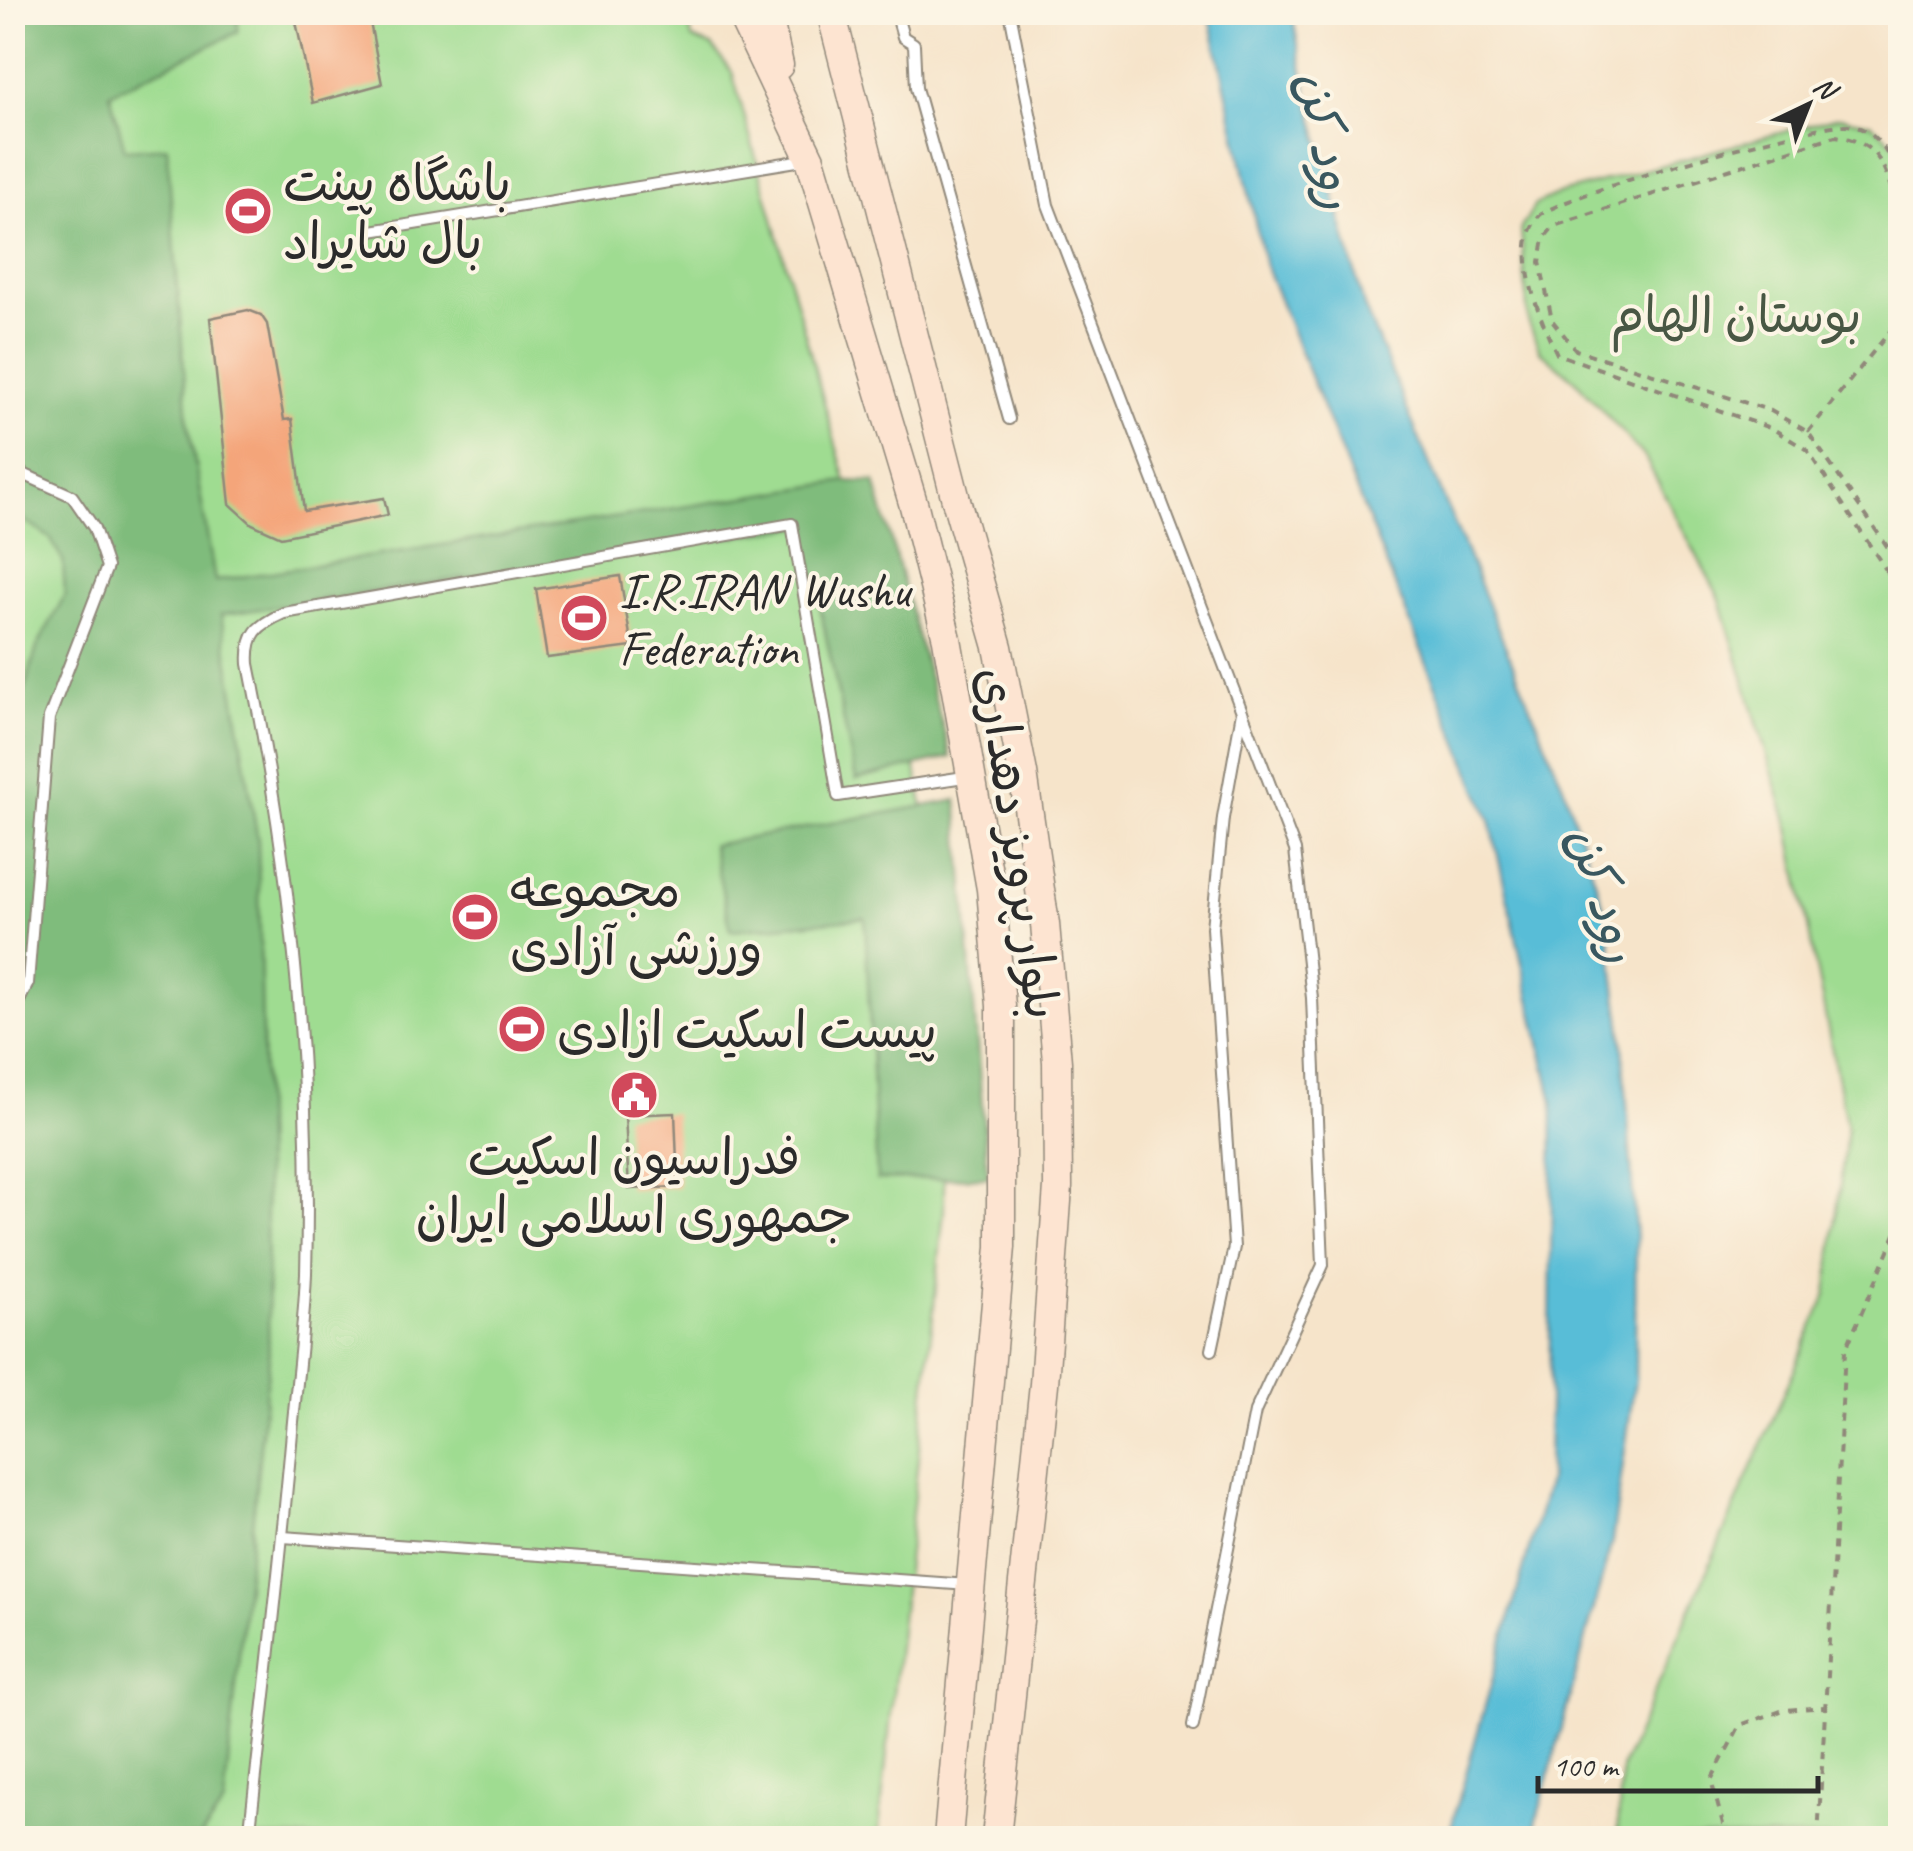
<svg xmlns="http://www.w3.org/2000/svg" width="1913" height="1851" font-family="Caveat,'Playpen Sans Arabic',sans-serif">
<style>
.green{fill:#9fdc91;stroke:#65845e;stroke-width:2.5}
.forest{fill:#7fbc7b;stroke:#557453;stroke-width:2.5}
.water{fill:#59bdd7;stroke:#427481;stroke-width:2.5}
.building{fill:#f4a57a}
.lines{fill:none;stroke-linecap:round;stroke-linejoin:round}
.lane-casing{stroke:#90887a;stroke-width:14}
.secondary-casing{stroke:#90887a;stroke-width:31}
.path{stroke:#90887a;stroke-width:4;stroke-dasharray:8 8;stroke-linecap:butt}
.lane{stroke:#fff;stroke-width:10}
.secondary{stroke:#fde4d1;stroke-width:28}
.labels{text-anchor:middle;stroke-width:8;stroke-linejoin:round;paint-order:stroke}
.poi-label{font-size:50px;fill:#2b2b2b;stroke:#fcf5e5;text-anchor:start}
.park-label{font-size:50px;fill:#485744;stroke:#fcf5e5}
.street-label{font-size:50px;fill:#2b2b2b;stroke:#fcf5e5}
.water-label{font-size:52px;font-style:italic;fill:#39575f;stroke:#fcf5e5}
</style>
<rect width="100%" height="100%" fill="#fcf5e5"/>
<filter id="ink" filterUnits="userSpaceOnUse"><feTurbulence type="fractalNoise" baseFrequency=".01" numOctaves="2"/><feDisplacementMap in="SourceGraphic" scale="20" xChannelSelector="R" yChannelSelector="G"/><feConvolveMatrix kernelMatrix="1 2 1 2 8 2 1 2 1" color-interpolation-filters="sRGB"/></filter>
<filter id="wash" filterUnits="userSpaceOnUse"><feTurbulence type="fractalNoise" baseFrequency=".0048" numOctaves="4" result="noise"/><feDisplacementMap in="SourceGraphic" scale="40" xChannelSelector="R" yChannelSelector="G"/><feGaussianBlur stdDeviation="2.25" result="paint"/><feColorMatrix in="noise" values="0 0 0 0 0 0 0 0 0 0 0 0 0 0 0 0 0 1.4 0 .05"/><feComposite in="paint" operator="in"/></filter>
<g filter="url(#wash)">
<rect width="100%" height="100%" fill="#f6e4ca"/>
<g class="green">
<path d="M12,13h675l5,26 20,7 20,26 158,567 41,206 13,144v222l-66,627h-865z"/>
<path d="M1838,117l33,6 29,26v1689h-283l5,-71 205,-473 20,-166 -58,-300 -70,-231 -74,-139 -70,-78 -35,-29 -12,-30 -7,-93 14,-23 26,-12z"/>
</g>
<g class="forest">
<path d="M13,13h225v19l-128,61 15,57 42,-3 21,275 27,159 631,-100 29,1 76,275 -95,23 -53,-254 -582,89 37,226 11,518 -45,445 -24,34h-187l-1,-1106 25,-85 28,-52 -2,-34 -13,-23 -37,-25z"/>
<path d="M957,800l31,377 -111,3 -12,-262 -134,12 -19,-85z"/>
</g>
<path class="water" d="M1209,13h83l16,84 56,209 199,479 43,128 16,118 14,207 -1,141 -23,162 -80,297h-84l100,-357 5,-379 -63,-282 -226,-558z"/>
<g id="blocks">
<g class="building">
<path d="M294,12h74l14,72 -69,19z"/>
<path d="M248,310l13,5 6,9 17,96 8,-1 12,92 80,-13 4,17 -107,22 -29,-13 -22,-20 -20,-186z"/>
<path d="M620,576l12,71 -85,11 -11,-69z"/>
<path d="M675,1113l3,74 -49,2 -4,-74z"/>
</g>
</g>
</g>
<g filter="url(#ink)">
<use href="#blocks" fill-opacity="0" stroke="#90887a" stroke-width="2.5"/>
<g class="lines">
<g class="lane-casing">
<g id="lane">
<path d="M896,12l7,25 11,7 2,44 93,331"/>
<path d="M1010,12l38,193 247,645 17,148 11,267 -68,147 -62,314"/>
<path d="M371,231l438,-72"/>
<path d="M12,469l60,27 22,32 13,39 -58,151 -21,265 -16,32"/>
<path d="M1212,1350l22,-103 -22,-319 11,-110 19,-106"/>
<path d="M283,1537l686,48"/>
<path d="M250,1830l73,8"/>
<path d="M249,1838c15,-135 31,-270 43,-406 5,-53 12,-106 14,-159 6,-204 -16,-409 -57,-609 -2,-30 8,-39 35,-51l508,-89 46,272 133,-20"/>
</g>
</g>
<g class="secondary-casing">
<g id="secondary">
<path d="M740,12l70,147 104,347 33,133 44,250 10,117v241l-53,591"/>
<path d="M767,12l12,53"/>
<path d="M831,12l125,488 42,147 25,126 22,151 12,138 1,125 -14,197 -48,454"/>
</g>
</g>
<g class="path">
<path d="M1900,183c-8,-25 -23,-55 -53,-58 -32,-3 -289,71 -308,91 -30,33 2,105 18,138l216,75 34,21 93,141"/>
<path d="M1900,221c-13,-43 -13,-78 -65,-85l-281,90 -10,12 -4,24 12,58 24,30 193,60 39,22 92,133"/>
<path d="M1808,432l92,-113"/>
<path d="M1732,1838l-9,-14 -12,-44 29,-55 44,-15 42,-3"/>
<path d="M1818,1838l27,-487 55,-126"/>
</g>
<use href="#lane" class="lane"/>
<use href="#secondary" class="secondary"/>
</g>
</g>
<defs>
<g id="stadium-disc" transform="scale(2.5)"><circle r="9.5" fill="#d1495b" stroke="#fcf5e5"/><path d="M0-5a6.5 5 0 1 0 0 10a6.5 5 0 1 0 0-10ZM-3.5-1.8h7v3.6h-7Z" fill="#fff"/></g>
<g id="civic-disc" transform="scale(2.5)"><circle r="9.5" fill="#d1495b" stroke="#fcf5e5"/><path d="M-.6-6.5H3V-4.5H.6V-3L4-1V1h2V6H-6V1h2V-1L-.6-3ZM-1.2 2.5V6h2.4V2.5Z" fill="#fff"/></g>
</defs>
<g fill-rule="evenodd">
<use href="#stadium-disc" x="248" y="211"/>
<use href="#stadium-disc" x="584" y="618"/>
<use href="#stadium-disc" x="475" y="917"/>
<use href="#stadium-disc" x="522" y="1029"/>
<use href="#civic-disc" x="634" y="1095"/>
</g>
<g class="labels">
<g class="poi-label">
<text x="283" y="200">باشگاه پینت<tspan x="283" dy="58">بال شایراد</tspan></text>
<text x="619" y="607">I.R.IRAN Wushu<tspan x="619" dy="58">Federation</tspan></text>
<text x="510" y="906">مجموعه<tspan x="510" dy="58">ورزشی آزادی</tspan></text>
<text x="557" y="1047">پیست اسکیت ازادی</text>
<text x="634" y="1174" text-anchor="middle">فدراسیون اسکیت<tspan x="634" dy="58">جمهوری اسلامی ایران</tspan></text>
</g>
<g class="park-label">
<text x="1736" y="332">بوستان الهام</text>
</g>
<g class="street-label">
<text transform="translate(1020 843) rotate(82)" y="18">بلوار پرویز دهداری</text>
</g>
<g class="water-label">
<text transform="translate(1328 140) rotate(80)" y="18">رود کن</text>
<text transform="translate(1605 894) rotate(74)" y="18">رود کن</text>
</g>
</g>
<rect width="1913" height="1851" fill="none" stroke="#fcf5e5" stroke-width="50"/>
<g transform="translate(1808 105) rotate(43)" stroke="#fcf5e5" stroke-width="8" paint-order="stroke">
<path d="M0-8L18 38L0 25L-18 38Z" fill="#2b2b2b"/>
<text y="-15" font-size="28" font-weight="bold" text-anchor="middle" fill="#2b2b2b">N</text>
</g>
<path d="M1538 1776v15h280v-15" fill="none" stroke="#2b2b2b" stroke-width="5"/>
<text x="1553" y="1776" font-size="30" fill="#2b2b2b" stroke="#fcf5e5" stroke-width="8" paint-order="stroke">100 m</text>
</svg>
